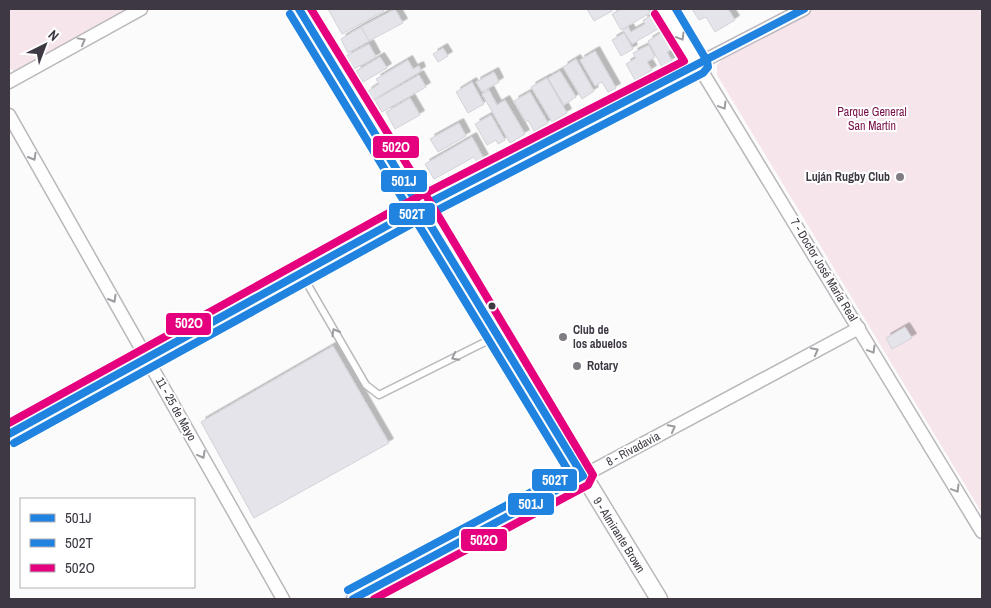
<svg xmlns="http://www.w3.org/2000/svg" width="991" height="608" font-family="'Archivo Narrow',sans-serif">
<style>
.green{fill:#f7e5ec}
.building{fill:#e5e4eb;stroke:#d2d2d8;filter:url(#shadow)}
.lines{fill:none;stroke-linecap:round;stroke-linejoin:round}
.service-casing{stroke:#bab7bc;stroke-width:9}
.minor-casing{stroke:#bab7bc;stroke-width:15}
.tertiary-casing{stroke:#bab7bc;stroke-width:19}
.service{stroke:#fefefe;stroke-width:6}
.minor{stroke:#fefefe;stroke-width:12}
.tertiary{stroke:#fefefe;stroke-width:16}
.bus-1-casing{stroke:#fff;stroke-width:11}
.bus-2-casing{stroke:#fff;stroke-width:11}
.bus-3-casing{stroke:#fff;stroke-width:11}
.bus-1{stroke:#2083df;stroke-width:8}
.bus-2{stroke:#2083df;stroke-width:8}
.bus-3{stroke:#e5007d;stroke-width:8}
.oneway{stroke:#9e9ba0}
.poi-dot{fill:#807c83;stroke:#fff;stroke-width:2}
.bus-dot{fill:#3e3843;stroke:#fff;stroke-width:2}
.labels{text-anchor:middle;stroke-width:4;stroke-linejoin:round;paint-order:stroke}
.park-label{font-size:12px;fill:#770f47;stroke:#fff}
.poi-label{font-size:12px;font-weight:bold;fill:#3e3843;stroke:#fff;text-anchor:start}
.street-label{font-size:12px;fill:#3e3843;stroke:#fff}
.line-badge{stroke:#fff;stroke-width:2}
.badge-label{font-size:14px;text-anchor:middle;font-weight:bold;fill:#fff}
</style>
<defs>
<filter id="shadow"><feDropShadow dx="4.5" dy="-4.5" stdDeviation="0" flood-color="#0004"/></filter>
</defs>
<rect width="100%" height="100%" fill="#fbfbfb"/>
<g class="green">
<path d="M13,9h113l-112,62 -5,-3v-57z"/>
<path d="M815,9h167v504l-265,-438v-10l9,-9z"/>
</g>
<g class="building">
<path d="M328,9h55l1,2 -42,23z"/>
<path d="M395,9l8,14 -34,18 -8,-14z"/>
<path d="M587,9h24l1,2 -18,10z"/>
<path d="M621,9h27l2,4 -29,17 -9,-16z"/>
<path d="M692,9h36l7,11 -20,12 -9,-15 -7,3z"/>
<path d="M656,13l7,13 -31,18 -9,-14 5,-3 3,5 14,-8 -2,-4z"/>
<path d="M361,27l8,14 -21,12 -7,-14z"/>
<path d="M664,31l10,17 -7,4 5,9 -10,6 -14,-26z"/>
<path d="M624,33l9,16 -12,7 -9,-16z"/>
<path d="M369,44l7,13 -22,12 -8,-13z"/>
<path d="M649,45l6,12 -8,5 5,8 -17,10 -9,-16 10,-6 -3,-5z"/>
<path d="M443,48l5,8 -10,6 -5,-8z"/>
<path d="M595,51l21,37 -8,4 -6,-10 -7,4 -15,-26z"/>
<path d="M380,57l7,11 -24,14 -7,-11z"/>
<path d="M576,59l18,32 -12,8 -19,-32z"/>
<path d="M408,60l5,9 6,-3 2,5 -48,29 -6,-8 12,-8 -3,-5z"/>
<path d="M560,71l16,26 -12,8 -16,-27z"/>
<path d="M494,72l5,10 -17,10 -6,-10z"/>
<path d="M419,75l7,12 -44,25 -7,-12z"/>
<path d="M547,78l20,35 -15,9 -21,-35z"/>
<path d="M472,82l12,22 -16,9 -12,-21z"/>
<path d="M489,90l8,15 8,-5 20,34 -15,9 -28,-49z"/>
<path d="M530,92l18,31 -14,8 -6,-11 -2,2 -12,-21z"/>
<path d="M410,98l10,17 -25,14 -9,-17z"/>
<path d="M491,115l14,25 -7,4 -2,-4 -9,5 -12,-21z"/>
<path d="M459,123l7,13 -28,16 -8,-13z"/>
<path d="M472,137l12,22 -7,3 -3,-5 -40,22 -9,-15z"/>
<path d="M905,327l7,11 -20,11 -6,-11z"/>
<path d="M333,346l56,97 -135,75 -53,-96z"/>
</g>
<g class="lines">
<g class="service-casing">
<path id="service" d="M301,273l65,112 13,10 118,-59"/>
</g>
<g class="minor-casing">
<g id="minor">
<path d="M664,9l318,523"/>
<path d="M9,82l132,-73"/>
<path d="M9,115l274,484"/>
<path d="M9,434l412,-227 383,-198"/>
<path d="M353,599l506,-271"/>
</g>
</g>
<g class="tertiary-casing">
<path id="tertiary" d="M299,9l360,590"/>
</g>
<use href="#service" class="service"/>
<use href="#minor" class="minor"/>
<use href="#tertiary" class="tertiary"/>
<g class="bus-1-casing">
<g id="bus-1">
<path d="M299,9l284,467 -230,123"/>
<path d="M9,434l412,-227 383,-198"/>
</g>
</g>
<g class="bus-2-casing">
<g id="bus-2">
<path d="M290,14l279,458 -221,118"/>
<path d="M14,443l412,-227 277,-143 5,-6 -1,-6 -31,-52"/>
</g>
</g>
<g class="bus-3-casing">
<g id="bus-3">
<path d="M311,9l119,193 163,273 -5,10 -214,114"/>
<path d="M9,423l407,-225 268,-137 -29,-47"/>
</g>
</g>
<use href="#bus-1" class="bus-1"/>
<use href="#bus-2" class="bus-2"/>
<use href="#bus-3" class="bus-3"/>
</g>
<defs><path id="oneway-chevron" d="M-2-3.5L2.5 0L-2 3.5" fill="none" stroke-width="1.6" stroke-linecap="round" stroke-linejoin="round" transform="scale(1.25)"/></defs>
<g class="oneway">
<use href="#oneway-chevron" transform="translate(681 37) rotate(59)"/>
<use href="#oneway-chevron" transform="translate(82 41) rotate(-29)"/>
<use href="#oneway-chevron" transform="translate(723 106) rotate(59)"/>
<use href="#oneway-chevron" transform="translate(33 157) rotate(60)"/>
<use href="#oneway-chevron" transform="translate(113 299) rotate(60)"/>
<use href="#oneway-chevron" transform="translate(335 332) rotate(-120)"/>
<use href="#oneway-chevron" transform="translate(872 350) rotate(59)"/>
<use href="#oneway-chevron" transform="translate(815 351) rotate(-28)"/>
<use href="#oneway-chevron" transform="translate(455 357) rotate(153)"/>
<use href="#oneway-chevron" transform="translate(672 428) rotate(-28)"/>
<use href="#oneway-chevron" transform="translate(202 455) rotate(61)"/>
<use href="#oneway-chevron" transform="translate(956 489) rotate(59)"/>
</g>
<g class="poi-dot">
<circle cx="900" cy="177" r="5"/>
<circle cx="563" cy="337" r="5"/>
<circle cx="577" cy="366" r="5"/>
</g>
<circle class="bus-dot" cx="492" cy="306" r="4.5"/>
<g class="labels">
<g class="park-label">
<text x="872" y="116">Parque General<tspan x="872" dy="14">San Martín</tspan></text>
</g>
<g class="poi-label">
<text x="890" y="181" text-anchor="end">Luján Rugby Club</text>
<text x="573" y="334">Club de<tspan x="573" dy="14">los abuelos</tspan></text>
<text x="587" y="370">Rotary</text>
</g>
<g class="street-label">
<text transform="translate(824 270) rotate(59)" y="4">7 - Doctor José María Real</text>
<text transform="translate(176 409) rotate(61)" y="4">11 - 25 de Mayo</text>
<text transform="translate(633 449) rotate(-28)" y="4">8 - Rivadavia</text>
<text transform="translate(619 535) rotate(58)" y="4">9 - Almirante Brown</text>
</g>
</g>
<g class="line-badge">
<rect x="372" y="135" width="48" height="24" rx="5" fill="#e5007d"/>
<rect x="380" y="169" width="48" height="24" rx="5" fill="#2083df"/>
<rect x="388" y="202" width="48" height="24" rx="5" fill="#2083df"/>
<rect x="165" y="312" width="47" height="24" rx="5" fill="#e5007d"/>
<rect x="531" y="468" width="47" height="24" rx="5" fill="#2083df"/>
<rect x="507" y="492" width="48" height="24" rx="5" fill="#2083df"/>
<rect x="460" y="528" width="48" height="24" rx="5" fill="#e5007d"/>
</g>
<g class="badge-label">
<text x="396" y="152">502O</text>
<text x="404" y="186">501J</text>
<text x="412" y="219">502T</text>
<text x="189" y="328">502O</text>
<text x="555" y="485">502T</text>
<text x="531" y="509">501J</text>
<text x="484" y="545">502O</text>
</g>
<rect width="991" height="608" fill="none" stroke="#3e3843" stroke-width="20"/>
<rect x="20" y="498" width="175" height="90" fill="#ffffff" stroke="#b2afb4"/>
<rect x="30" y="514" width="25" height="8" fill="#2083df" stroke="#b2afb4"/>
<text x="65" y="523" font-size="15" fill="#3e3843">501J</text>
<rect x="30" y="539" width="25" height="8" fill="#2083df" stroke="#b2afb4"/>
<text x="65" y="548" font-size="15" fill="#3e3843">502T</text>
<rect x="30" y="564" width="25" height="8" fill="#e5007d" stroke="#b2afb4"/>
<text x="65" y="573" font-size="15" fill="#3e3843">502O</text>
<g transform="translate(45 45) rotate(42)" stroke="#ffffff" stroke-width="4" paint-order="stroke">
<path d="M0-4L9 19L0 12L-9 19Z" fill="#3e3843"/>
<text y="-8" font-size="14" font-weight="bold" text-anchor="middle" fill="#3e3843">N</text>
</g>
</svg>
